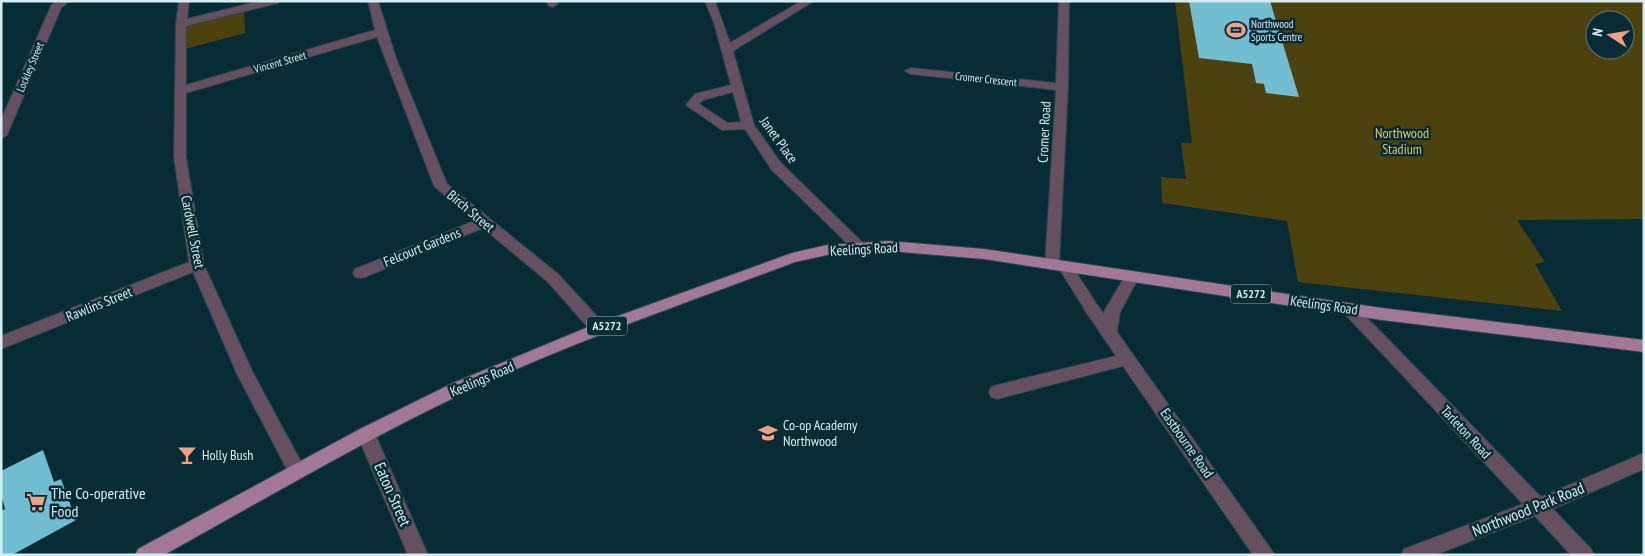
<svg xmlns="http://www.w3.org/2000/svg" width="1645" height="556" font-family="'PT Sans Narrow',sans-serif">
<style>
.green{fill:#4d420d;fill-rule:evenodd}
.building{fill:#71bed3}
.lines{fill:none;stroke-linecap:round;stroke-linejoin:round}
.pedestrian-casing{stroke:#254750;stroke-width:2}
.minor-casing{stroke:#254750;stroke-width:2}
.primary-casing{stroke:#254750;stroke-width:2}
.pedestrian{fill:#66505f;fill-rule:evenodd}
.minor{fill:#66505f;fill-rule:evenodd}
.primary{fill:#a37897;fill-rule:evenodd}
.labels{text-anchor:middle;stroke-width:5;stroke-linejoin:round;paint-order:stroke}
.far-poi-label{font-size:11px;fill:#d5ecf3;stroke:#082c35;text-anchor:start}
.far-street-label{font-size:11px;fill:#d5ecf3;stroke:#082c35}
.shield{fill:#082c35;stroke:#98b2ba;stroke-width:1}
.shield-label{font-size:12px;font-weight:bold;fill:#d5ecf3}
.street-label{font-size:14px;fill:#d5ecf3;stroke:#082c35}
.park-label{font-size:14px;fill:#dac66e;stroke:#082c35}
.poi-label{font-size:14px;fill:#d5ecf3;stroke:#082c35;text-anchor:start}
.near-poi-label{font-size:16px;fill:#d5ecf3;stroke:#082c35;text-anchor:start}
.near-street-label{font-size:16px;fill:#d5ecf3;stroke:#082c35}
</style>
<rect width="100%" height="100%" fill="#082c35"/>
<g class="green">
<path d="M1175,1h469v218l-127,1 28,42 -10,2 27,47 -264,-29 -11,-61 -125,-18 -1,-26 25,2 -5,-36h11zM1595,20h30v30h-30z"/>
<path d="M244,9l1,24 -64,17v-26z"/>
</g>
<g class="building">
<path d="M1189,1h81l29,96 -33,-4 -2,-9 -8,-1 -4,-19 -53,-6z"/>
<path d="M43,450l11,32 7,-3 15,41 -64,35h-11v-44l4,-2 -4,-15v-23z"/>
</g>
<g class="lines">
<g class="pedestrian-casing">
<g id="pedestrian">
<path d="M1065,262l5,1 27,42 3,4 -3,4 -5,2 -5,-2 -29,-46 2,-4z"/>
<path d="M1132,272l5,1 2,4 -21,39 -6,2 -6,-2 -2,-4 2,-4 21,-35z"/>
<path d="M1349,303l5,2 34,34 2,4 -2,4 -6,2 -6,-2 -32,-34 -3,-4 3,-4z"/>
</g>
</g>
<g class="minor-casing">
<g id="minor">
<path d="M56,1h13l-8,7 -54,127 -6,4v-19l50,-114z"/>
<path d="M179,1h10l-2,18 73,-18h19l-1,2 -92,23v59l189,-55 -7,-29h10l19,60 50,123 111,90 47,51 2,4 -2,4 -6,2 -6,-2 -45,-51 -65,-54 -118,49 -5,1 -5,-1 -2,-4 2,-4 119,-48 -40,-35 -57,-149 -191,56v64l18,108 49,108 53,98 -3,6 -6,2 -6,-2 -54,-103 -44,-102 -192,77v-13l188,-74 -15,-105 2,-133z"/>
<path d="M546,1h10l2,3 -5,3 -4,-1z"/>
<path d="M705,1h10l15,42 71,-42h13l-81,50 21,74 27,38 83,81 2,3 -2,3h-10l-83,-81 -26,-40 -23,1 -36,-25 9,-11 36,-9 -17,-62zM733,92l8,30 -13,1 -29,-19 4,-4z"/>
<path d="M1059,1h10l-1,86 -9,178 -2,4 -5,1 -5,-1 -2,-4 11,-175 -145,-16 -6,-3 6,-3 145,15z"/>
<path d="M1092,303l5,2 7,9 2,-6 6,-2 6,2 2,4 -3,20 158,223h-22l-130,-189 -126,33 -6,-2 -2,-5 2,-5 6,-2 119,-29 -32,-47 3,-4z"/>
<path d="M1382,337l6,2 153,158 103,-44v16l-91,40 38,40 3,6h-23l-36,-39 -100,39h-34l3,-6 119,-45 -147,-157 -2,-4 2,-4z"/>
<path d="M366,427l6,2 3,5 53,121h-20l-51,-121 3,-5z"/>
</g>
</g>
<g class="primary-casing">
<path id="primary" d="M889,241l95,8 398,59 262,32v12l-262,-32 -398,-61 -95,-8 -62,4 -32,7c-111,42 -224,80 -331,131 -103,49 -201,107 -300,162h-29l3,-6 222,-120 93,-46 140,-58 199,-72 35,-8z"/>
</g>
<use href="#pedestrian" class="pedestrian"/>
<use href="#minor" class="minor"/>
<use href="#primary" class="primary"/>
</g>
<defs>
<g id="stadium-bare" transform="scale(1.5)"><path d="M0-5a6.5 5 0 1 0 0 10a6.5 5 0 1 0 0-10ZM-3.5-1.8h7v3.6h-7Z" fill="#f39f86" stroke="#082c35" stroke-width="2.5" paint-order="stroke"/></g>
<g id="school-bare" transform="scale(1.5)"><path d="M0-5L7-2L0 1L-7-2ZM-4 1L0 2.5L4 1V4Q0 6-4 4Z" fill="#f39f86" stroke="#082c35" stroke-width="2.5" paint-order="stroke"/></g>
<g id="bar-bare" transform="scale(1.5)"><path d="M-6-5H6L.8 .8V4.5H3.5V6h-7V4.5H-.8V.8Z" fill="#f39f86" stroke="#082c35" stroke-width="2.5" paint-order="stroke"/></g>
<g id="supermarket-bare" transform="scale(1.5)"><path d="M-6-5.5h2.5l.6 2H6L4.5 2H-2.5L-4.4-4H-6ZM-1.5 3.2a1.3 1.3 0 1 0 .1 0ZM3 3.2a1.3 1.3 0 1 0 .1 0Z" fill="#f39f86" stroke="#082c35" stroke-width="2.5" paint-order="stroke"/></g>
</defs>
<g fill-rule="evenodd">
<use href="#stadium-bare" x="1236" y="30"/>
<use href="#school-bare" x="768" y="433"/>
<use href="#bar-bare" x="187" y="455"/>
<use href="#supermarket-bare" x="36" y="502"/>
</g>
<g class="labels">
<g class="far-poi-label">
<text x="1251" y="28">Northwood<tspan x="1251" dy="13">Sports Centre</tspan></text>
</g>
<g class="far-street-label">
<text transform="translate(280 62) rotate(-16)" y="4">Vincent Street</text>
<text transform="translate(30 67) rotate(-67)" y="4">Lockley Street</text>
<text transform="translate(986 79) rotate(6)" y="4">Cromer Crescent</text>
</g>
<g class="shield">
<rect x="1231" y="284.5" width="40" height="19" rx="4"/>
<rect x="587" y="316.5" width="40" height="19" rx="4"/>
</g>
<g class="shield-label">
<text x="1251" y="298">A5272</text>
<text x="607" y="330">A5272</text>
</g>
<g class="street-label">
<text transform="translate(1044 132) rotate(-87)" y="5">Cromer Road</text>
<text transform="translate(779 140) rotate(54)" y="5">Janet Place</text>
<text transform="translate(471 211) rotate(40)" y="5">Birch Street</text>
<text transform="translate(193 232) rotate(79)" y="5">Cardwell Street</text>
<text transform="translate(422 247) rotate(-22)" y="5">Felcourt Gardens</text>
<text transform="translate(864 249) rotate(-3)" y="5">Keelings Road</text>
<text transform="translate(99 304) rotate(-22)" y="5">Rawlins Street</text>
<text transform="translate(1324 305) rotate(8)" y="5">Keelings Road</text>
<text transform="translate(482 379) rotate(-23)" y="5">Keelings Road</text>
<text transform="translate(1466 432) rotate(47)" y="5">Tarleton Road</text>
<text transform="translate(1187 443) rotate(55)" y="5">Eastbourne Road</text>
</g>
<g class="park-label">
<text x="1402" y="138">Northwood<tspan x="1402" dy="16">Stadium</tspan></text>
</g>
<g class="poi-label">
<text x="783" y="430">Co-op Academy<tspan x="783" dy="16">Northwood</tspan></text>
<text x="202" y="460">Holly Bush</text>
</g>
<g class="near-poi-label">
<text x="51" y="499">The Co-operative<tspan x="51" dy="18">Food</tspan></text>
</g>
<g class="near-street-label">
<text transform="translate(393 494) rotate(66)" y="6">Eaton Street</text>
<text transform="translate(1528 509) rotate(-22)" y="6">Northwood Park Road</text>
</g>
</g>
<rect width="1645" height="556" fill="none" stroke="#d5ecf3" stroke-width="5"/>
<g transform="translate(1610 35) rotate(282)"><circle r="24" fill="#082c35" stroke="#5a7981"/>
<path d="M0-4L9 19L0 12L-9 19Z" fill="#f39f86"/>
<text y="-8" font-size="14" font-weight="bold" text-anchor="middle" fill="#d5ecf3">N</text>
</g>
</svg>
